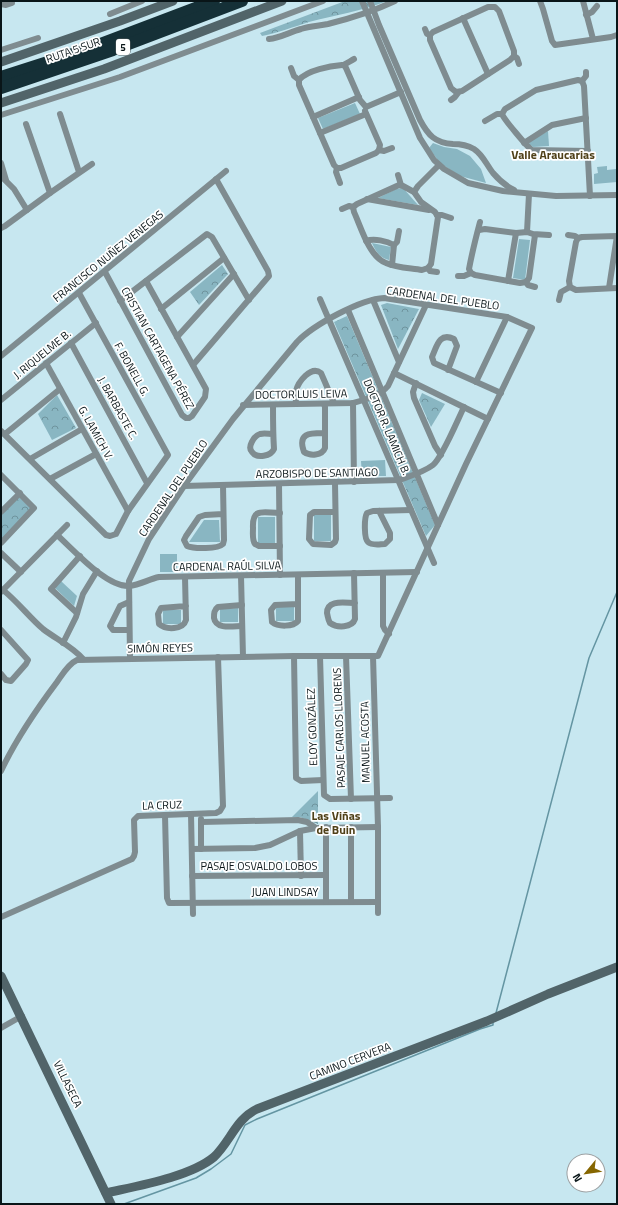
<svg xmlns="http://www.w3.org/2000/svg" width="618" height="1205" font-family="'Titillium Web',sans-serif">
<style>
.grass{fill:#89b6c2}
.park{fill:url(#park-crowns)}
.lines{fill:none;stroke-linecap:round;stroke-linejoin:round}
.stream{stroke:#6495a2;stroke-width:1.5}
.street{stroke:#7f8c90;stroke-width:6}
.secondary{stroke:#516469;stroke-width:9}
.highway{stroke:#153037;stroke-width:12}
.labels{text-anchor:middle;stroke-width:3.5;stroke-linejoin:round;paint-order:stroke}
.shield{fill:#fff;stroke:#535b5d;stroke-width:1}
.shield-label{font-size:10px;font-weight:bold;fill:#091518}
.street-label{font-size:11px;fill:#091518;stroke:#fff}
.neighbourhood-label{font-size:12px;font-weight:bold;fill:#4f4018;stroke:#fff}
</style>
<defs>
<pattern id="park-crowns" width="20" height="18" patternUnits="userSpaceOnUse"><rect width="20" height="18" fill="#89b6c2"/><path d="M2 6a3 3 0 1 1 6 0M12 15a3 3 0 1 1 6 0" fill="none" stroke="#6e939d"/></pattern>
</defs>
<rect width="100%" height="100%" fill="#c7e7f0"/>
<g class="grass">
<path d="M355,103l5,11 -37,15 -5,-11z"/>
<path d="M548,131l1,15 -16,1 -4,-3 1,-3z"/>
<path d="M433,143l11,4 13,2 13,7 11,13 5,14 -26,-7 -20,-13 -11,-15z"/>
<path d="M607,166v4l9,-1 1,13 -23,2v-10l4,-1 -1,-6z"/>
<path d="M403,188l15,17 -40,-7 18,-9z"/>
<path d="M519,239l11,1 -5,40 -12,-2z"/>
<path d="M372,243l19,4 -2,13c-9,-2 -13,-8 -17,-17z"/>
<path d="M385,460l1,16h-24l-1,-15z"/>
<rect x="314" y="515" width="17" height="26"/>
<rect x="258" y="517" width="17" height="26"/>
<path d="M204,520h15l1,22h-31z"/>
<rect x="160" y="554" width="17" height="18"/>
<path d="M61,581l16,15 -3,10 -19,-18z"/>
<rect x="276" y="607" width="18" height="14"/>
<path d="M238,608v14h-18v-13z"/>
<rect x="163" y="610" width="18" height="14"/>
</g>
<g class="park">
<path d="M345,1h42c-25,10 -52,14 -78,21 -16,5 -31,11 -47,14l-2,-3z"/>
<path d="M222,265l6,9 -29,31 -9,-13z"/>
<path d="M387,303l32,6 -21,40 -17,-44z"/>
<path d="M347,316l88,209 -9,11 -92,-214z"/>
<path d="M422,393l23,11 -14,23 -12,-27z"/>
<path d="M57,395l19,33 -24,12 -14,-26z"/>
<path d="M18,496l14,12 -31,32v-25z"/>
<path d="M318,791v33l-18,-7h-8z"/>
</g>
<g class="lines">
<g class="stream">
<path d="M496,1013l93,-355 28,-66"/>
<path d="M124,1204l72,-26 15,-9 20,-15 14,-29 12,-6 223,-90 13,-4v-2"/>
</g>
<g class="street">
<path d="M362,1l58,137 14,22 10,9 24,14 35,8 53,5 61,-1"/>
<path d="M370,1l9,24 41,95c8,15 15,23 33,24 7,0 14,1 21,5 9,6 12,15 19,24 6,7 13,13 21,17"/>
<path d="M540,1l3,8 9,32 3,4 56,-8 6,-2"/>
<path d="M583,1l10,38"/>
<path d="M1,4l5,1 6,-2"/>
<path d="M110,14l32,-13"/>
<path d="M586,15l6,-3 5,-6"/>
<path d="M463,18l25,56"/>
<path d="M425,29l2,5 3,1"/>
<path d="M269,39c11,-1 21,-7 32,-10 9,-3 18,-3 27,-5 24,-6 46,-13 67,-23"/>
<path d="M1,50l37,-12"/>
<path d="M514,56l-4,4 -48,31 -6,1 -5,-4 -21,-48v-5l3,-3 55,-25h7l4,4 15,40v5l3,2 2,6"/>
<path d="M344,65l2,3 14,32 6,7"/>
<path d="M291,68l3,8 5,4"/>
<path d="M299,80v5l35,80 3,3 -1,4 4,11"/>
<path d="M299,80c8,-10 32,-14 43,-15 3,0 8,-4 12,-6"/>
<path d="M582,81l2,5 6,110"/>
<path d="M582,81l4,-5v-4"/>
<path d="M451,100l4,-3 3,-4"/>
<path d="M366,107l35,-15"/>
<path d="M365,111l15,34 -1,5"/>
<path d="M60,114l19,58"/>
<path d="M502,114c1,4 26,34 30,36l56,1"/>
<path d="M1,115l119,-38 203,-76"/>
<path d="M313,117l46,-20"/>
<path d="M485,121l12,-7h5l3,-5 31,-19 42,-10 4,1"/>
<path d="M26,124l24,69"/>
<path d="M320,133l46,-19"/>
<path d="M524,143l28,-18 34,-7"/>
<path d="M1,163l5,17"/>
<path d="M337,168h4l35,-15 3,-3 5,1 8,-3"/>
<path d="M398,175l3,10"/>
<path d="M1,176l13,13 13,21"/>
<path d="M414,192l4,-6 21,-21"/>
<path d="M367,199l62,11"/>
<path d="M353,207l4,-3 42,-19 4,1 11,6 7,10 14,10 3,5 -7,47 -3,4"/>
<path d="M353,207l1,5c7,15 15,45 32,51 11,5 25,5 36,7l6,-2 2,3 7,1"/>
<path d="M342,209l7,-3 4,1"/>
<path d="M437,215h5l9,3"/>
<path d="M480,222c-4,15 -8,31 -11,47l2,4 4,2 45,8 6,-1 3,-4 6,-43"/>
<path d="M1,228l4,-2 45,-33 42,-29"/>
<path d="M479,230l6,-1 31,4 11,-1 6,2 16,1"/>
<path d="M527,232l2,-38"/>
<path d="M568,235l7,1 3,2 4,-1 35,-1 -8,52"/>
<path d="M578,238l-2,4 -7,39 1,6 6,3 41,-2"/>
<path d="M366,241c8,-3 21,0 28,4"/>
<path d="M392,265l2,-20 3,-3 2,-11"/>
<path d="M105,272l77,143 4,3h3l3,-2 13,-19 1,-8 -60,-108"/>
<path d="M458,276h6l7,-3"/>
<path d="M508,281l8,-48"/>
<path d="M526,282l2,3 7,2"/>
<path d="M320,299l114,264"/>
<path d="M373,300l26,62"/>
<path d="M559,300l2,-8 9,-5"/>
<path d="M120,301l87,-67 5,3 37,63"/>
<path d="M161,309l63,-51"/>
<path d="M348,310l90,215"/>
<path d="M177,337l57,-63"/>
<path d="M71,343l76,140"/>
<path d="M1,356l225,-185"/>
<path d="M46,363l82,148"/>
<path d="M193,365l76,-89 -1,-5 -52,-92"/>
<path d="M448,370l9,-24 -3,-7c-15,-7 -17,7 -22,18l2,6 67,30"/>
<path d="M394,373l94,46"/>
<path d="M476,382l31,-65"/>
<path d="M416,383l-3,9 1,6 21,48 6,9"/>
<path d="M1,400l95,-77"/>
<path d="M353,403l1,79"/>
<path d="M296,404c0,-4 -1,-9 0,-13 2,-9 15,-26 25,-18l13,30"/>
<path d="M324,404l1,3v41c-3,8 -15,8 -21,4 -7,-20 7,-19 21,-19"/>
<path d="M243,405l110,-2c11,-3 27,-7 35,-17l38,-81"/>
<path d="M273,405c0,14 0,29 1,44 -3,7 -17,10 -22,3 -5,-5 2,-16 8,-18 4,-1 9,0 13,0"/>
<path d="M1,431l105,104 4,1 6,-2 12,-23 40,-56 -89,-162"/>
<path d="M5,434l55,-45"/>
<path d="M30,459l52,-30"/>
<path d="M1,475l33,33 -33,35"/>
<path d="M50,479l46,-25"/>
<path d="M335,483l1,56 -1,3 -4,3 -18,-1 -4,-5 1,-24 4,-3h21"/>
<path d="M279,484l1,91"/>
<path d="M223,485l1,55 -1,4c-5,5 -29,5 -36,2l-3,-6 2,-4 13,-19 6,-2 18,-1"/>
<path d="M184,486l215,-6c11,-4 25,-8 34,-15 9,-7 25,-46 31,-58"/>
<path d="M379,511l11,22v6l-5,5c-5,0 -13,2 -17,-2 -4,-3 -4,-24 -1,-29l6,-2 38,-1"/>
<path d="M1,512l19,-19"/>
<path d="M280,513c-17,0 -28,-6 -27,15 0,6 -1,12 2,16l4,2h21"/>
<path d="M57,535c17,15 49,52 72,51 11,-1 20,-7 30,-9l258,-5"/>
<path d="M1,553l20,19"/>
<path d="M354,573l1,46c-3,9 -18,9 -25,4 -2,-3 -2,-6 -3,-10 0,-14 18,-10 28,-10"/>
<path d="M383,573v53l2,4 4,4"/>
<path d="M298,575v46c-5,6 -20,6 -26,1l-1,-12 4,-5 23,-1"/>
<path d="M241,576l2,81"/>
<path d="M185,577l1,43c-3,10 -20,10 -27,4l-1,-10 3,-6 25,-2"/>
<path d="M3,590c15,12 26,27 40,39 13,10 30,18 40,30"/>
<path d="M1,592l66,-67"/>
<path d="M129,602l-9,4 -10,20 3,4h16"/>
<path d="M242,605l-24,2c-4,3 -4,6 -4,11 2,12 20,8 28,8"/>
<path d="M77,613l-26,-24 29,-33"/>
<path d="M1,630l27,30 -2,4 -15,17 -5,-1 -5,-6"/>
<path d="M63,643l13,-26 7,-23 14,-23"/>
<path d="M294,656l2,122 5,3 22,-1"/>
<path d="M320,656l4,139 6,4 60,-1"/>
<path d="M346,656l5,143"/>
<path d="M373,656l5,171v86"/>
<path d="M1,771c15,-32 35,-61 56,-89 5,-7 11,-18 20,-22l217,-4h84l88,-192 66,-136 -25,-11 -123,-19c-23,1 -71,27 -87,44l-64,77 -49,67 -35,53 -20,42 1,77"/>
<path d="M191,814l2,100"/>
<path d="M165,815l2,83 2,5 209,-1"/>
<path d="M201,819v30"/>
<path d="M201,822l97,-2 9,2 9,6"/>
<path d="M326,827v75"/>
<path d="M351,827v75"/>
<path d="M300,831l1,45"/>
<path d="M192,849l63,-1 15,-3 30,-14 16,-3 62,-1"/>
<path d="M192,876l134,-1"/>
<path d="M1,917l131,-58 2,-3 1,-4 -1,-32 4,-4 78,-3 4,-2 3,-5 -5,-149"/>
<path d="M1,1028l21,-12"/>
</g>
<g class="secondary">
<path d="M1,62l119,-41 53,-20"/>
<path d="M1,103l103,-34 178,-68"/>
<path d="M1,976l110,228"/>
<path d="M106,1193c31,-7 84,-16 108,-36 16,-15 22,-38 43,-48l230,-88 61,-27 69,-27"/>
</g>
<g class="highway">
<path d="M1,77l78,-25 135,-51"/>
<path d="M1,88l112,-38 129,-49"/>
</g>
</g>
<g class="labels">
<rect class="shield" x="116" y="39" width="14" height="16" rx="3"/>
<g class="shield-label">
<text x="123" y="51">5</text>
</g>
<g class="street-label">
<text transform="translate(73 50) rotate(-19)" y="4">RUTA 5 SUR</text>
<text transform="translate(108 256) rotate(-39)" y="4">FRANCISCO NUÑEZ VENEGAS</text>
<text transform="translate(443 298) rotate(8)" y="4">CARDENAL DEL PUEBLO</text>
<text transform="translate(158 348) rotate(61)" y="4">CRISTIAN CARTAGENA PÉREZ</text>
<text transform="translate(42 354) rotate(-39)" y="4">J. RIQUELME B.</text>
<text transform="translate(132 369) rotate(61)" y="4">F. BONELL G.</text>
<text transform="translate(301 394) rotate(-1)" y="4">DOCTOR LUIS LEIVA</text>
<text transform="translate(118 408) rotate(61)" y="4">J. BARBASTE C.</text>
<text transform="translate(387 427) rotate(67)" y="4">DOCTOR R. LAMICH B.</text>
<text transform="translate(96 433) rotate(61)" y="4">G. LAMICH V.</text>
<text transform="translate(317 473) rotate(-1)" y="4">ARZOBISPO DE SANTIAGO</text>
<text transform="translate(173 488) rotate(-56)" y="4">CARDENAL DEL PUEBLO</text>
<text transform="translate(227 566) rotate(-1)" y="4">CARDENAL RAÚL SILVA</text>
<text transform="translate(160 648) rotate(-1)" y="4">SIMÓN REYES</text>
<text transform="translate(312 727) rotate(-92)" y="4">ELOY GONZÁLEZ</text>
<text transform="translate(339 728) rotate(-92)" y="4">PASAJE CARLOS LLORENS</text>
<text transform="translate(365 742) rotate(-91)" y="4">MANUEL ACOSTA</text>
<text transform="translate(162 805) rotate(-2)" y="4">LA CRUZ</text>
<text x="259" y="870">PASAJE OSVALDO LOBOS</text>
<text x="285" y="896">JUAN LINDSAY</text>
<text transform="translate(350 1061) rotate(-21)" y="4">CAMINO CERVERA</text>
<text transform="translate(68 1084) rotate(64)" y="4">VILLASECA</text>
</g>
<g class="neighbourhood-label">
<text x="553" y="159">Valle Araucarias</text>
<text x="336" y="820">Las Viñas<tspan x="336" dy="14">de Buin</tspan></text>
</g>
</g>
<rect width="618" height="1205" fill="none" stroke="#091518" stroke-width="4"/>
<g transform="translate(586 1173) rotate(241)"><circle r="19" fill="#ffffff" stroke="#9da1a3"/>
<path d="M0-3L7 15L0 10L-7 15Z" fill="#866600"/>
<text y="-6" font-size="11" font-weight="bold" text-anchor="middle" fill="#091518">N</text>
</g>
</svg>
